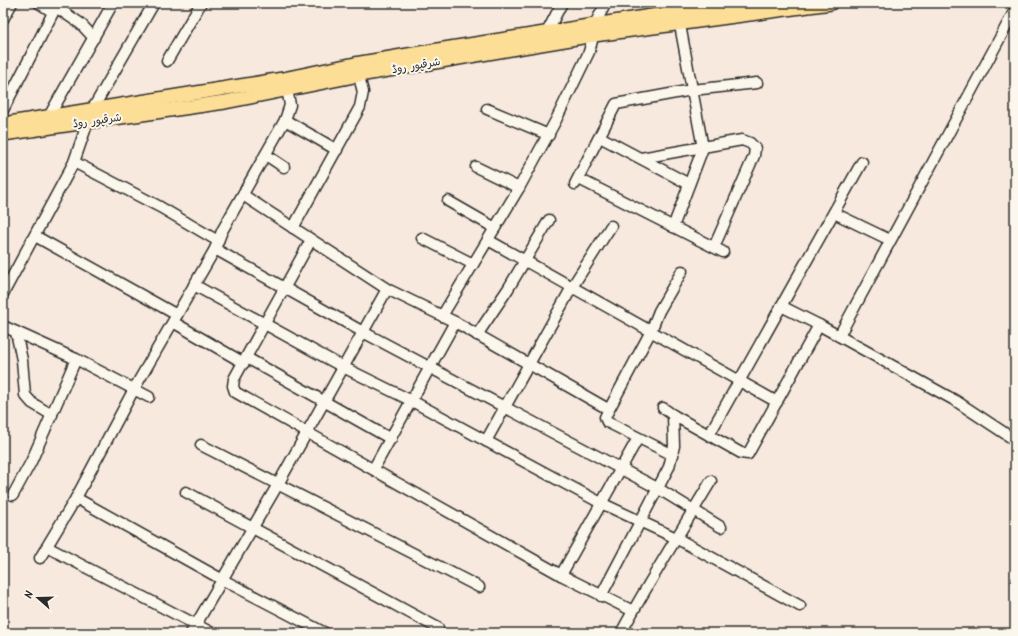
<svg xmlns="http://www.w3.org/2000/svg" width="1018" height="636" font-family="Kalam,'Playpen Sans Arabic',sans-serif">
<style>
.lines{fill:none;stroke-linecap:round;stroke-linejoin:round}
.minor-casing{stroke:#2b2b2b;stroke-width:13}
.major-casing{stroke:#2b2b2b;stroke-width:16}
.minor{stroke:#fbf7ec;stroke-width:10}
.major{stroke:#fdde96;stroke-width:13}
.labels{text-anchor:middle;stroke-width:4;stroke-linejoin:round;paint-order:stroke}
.street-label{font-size:11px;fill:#2b2b2b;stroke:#fbf7ec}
</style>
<rect width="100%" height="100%" fill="#f8e9de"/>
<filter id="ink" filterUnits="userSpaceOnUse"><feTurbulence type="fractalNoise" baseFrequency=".025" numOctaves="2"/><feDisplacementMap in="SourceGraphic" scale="8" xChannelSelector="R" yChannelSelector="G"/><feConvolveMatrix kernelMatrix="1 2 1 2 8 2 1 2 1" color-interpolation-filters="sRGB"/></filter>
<g filter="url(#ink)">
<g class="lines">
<g class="minor-casing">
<g id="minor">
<path d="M39,3l14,9"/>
<path d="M56,7l25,17 13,14"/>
<path d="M3,19l9,-16"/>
<path d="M547,32l15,-29"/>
<path d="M167,61l34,-58"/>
<path d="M487,109l62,26"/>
<path d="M3,110l55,-107"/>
<path d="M48,118l65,-115"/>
<path d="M285,120l52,30"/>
<path d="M600,137l89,47"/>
<path d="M266,155l18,12"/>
<path d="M641,158l101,-18 8,3 5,5 -1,8 -40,91"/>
<path d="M74,162l86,45 58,34"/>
<path d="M476,167l43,21"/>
<path d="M579,179l144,73"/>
<path d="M575,184l41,-80 76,-14 65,-7"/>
<path d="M243,195l144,94 68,33 153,87"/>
<path d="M448,201l47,27"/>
<path d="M834,213l56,27"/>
<path d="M673,227l30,-79 -23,-123"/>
<path d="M293,228l67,-121 3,-15 -6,-23"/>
<path d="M35,236l142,79"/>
<path d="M422,238l51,26"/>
<path d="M311,240l-77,139 -1,7 2,6 326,183 72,36"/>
<path d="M488,240l289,162"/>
<path d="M215,249l148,83 296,157 62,38"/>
<path d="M194,285l149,82 69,34 189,102 75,35 124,68"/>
<path d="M3,294l71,-132 18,-52 62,-107"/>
<path d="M781,306l38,19 137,76 59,39"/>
<path d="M442,316l77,-128 37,-68 33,-68 9,-34 8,-15"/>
<path d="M173,322l71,41"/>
<path d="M3,326l73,33 73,38"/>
<path d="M16,332l6,28 3,35 7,8 20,12"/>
<path d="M477,335l31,-46 41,-69"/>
<path d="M839,336l176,-326"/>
<path d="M247,358l144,81"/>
<path d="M663,408l10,7 68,38 7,1 71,-129"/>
<path d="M709,435l153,-273"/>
<path d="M486,441l86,-154 39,-61"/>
<path d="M201,445l278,142"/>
<path d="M673,455l-66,-33 -2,-5 46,-86 8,-20 23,-40"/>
<path d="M374,468l81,-146"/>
<path d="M186,492l252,136"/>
<path d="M13,495l18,-33 45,-103"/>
<path d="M76,498l147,82 102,53"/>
<path d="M47,547l165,86"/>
<path d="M40,558l36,-60 58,-109 81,-140 7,-18 63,-111 5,-15 -3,-16"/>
<path d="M561,575l77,-137"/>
<path d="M601,596l68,-129 5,-21 -1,-31"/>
<path d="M191,633l86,-147 110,-197"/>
<path d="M621,633c28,-52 60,-102 90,-152"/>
</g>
</g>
<g class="major-casing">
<g id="major">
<path d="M3,124l280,-45 72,-15 89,-15 245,-39 54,-7"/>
<path d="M3,134l222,-32 134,-27 235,-40 237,-32"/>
</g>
</g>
<use href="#minor" class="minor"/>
<use href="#major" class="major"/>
</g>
</g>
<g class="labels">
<g class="street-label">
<text transform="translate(416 65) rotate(-10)" y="4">شرقپور روڈ</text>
<text transform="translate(97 120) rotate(-8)" y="4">شرقپور روڈ</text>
</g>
</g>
<rect width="1018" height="636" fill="none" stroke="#fbf7ec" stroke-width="16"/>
<rect x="8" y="8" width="1002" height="620" fill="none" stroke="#2b2b2b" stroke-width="1.5" filter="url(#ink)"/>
<g transform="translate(38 598) rotate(290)" stroke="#fbf7ec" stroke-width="3" paint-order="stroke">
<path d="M0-3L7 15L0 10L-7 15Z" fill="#2b2b2b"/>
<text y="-6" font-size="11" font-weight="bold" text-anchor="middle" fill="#2b2b2b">N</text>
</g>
</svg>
